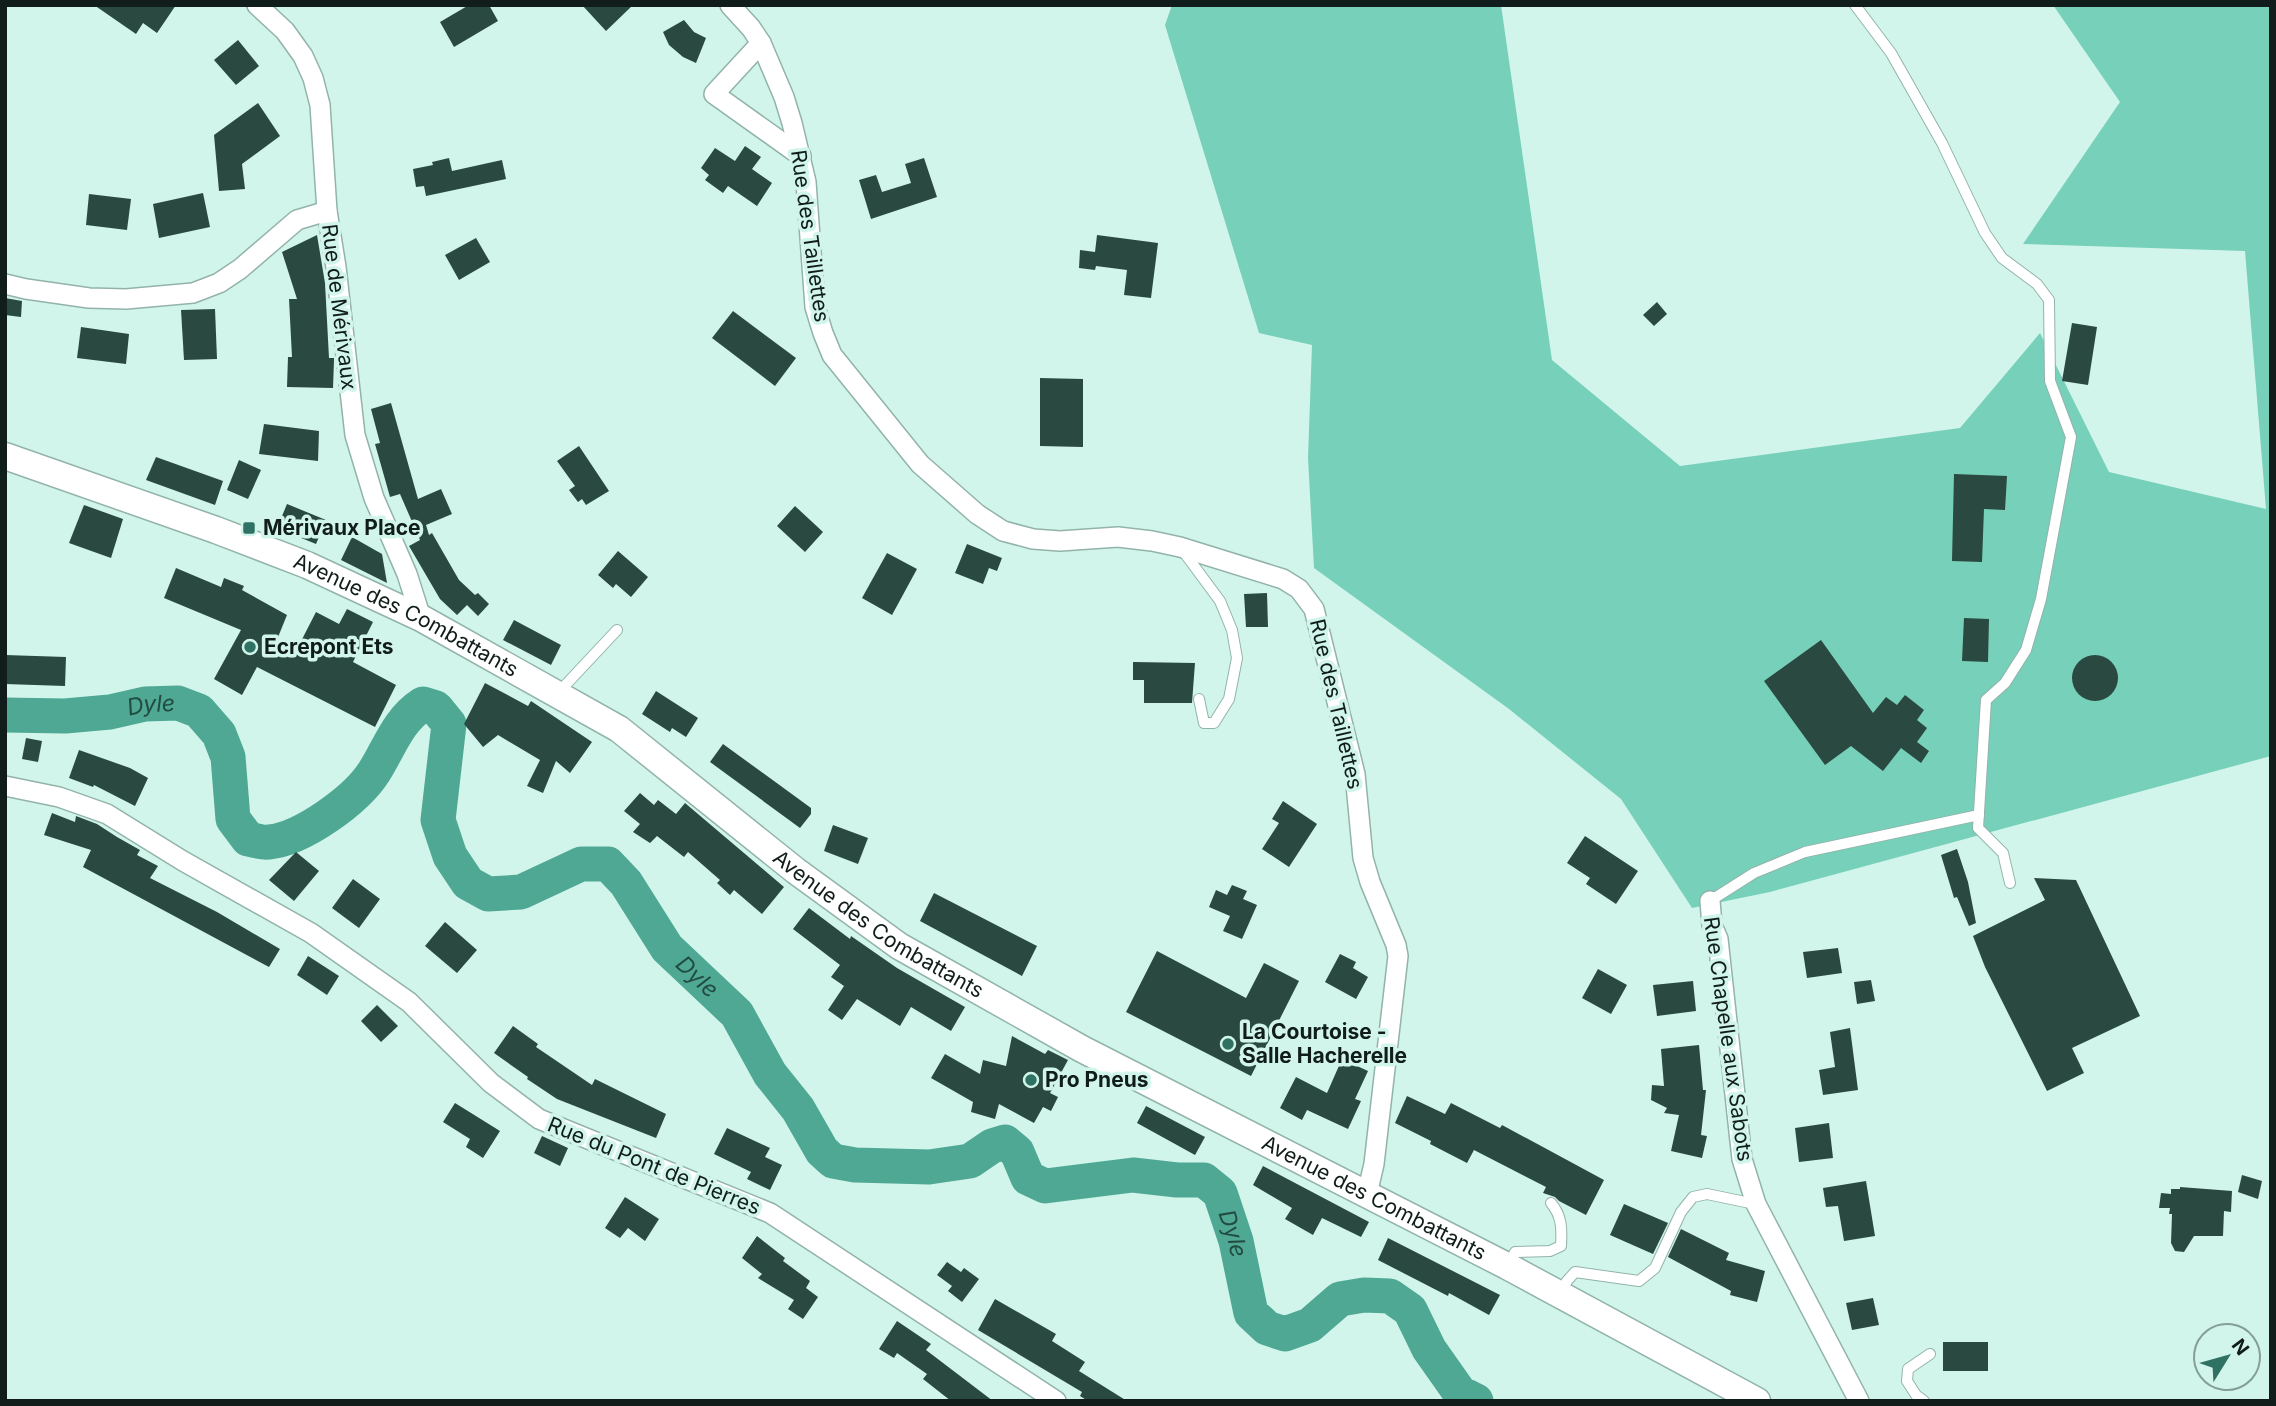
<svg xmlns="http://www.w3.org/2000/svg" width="2276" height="1406" font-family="Inter,sans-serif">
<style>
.forest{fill:#77d0ba}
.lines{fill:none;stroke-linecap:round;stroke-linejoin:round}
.river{stroke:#4ea894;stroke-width:35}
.building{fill:#2a4941}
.service-casing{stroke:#92b3aa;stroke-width:12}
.minor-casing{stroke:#92b3aa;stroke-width:22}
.secondary-casing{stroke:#92b3aa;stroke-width:29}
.service{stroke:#fff;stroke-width:10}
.minor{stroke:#fff;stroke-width:19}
.secondary{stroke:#fff;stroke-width:26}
.poi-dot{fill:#2f7263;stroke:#d2f5eb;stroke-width:2.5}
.labels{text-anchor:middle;stroke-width:7;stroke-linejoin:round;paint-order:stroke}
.street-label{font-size:21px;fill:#101d1a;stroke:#d2f5eb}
.poi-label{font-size:21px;font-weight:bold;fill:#101d1a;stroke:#d2f5eb;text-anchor:start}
.water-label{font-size:23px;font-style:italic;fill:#224b41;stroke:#d2f5eb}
</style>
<rect width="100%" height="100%" fill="#d2f5eb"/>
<path class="forest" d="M1172,5h329l51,355 128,106 280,-38 80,-95 69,139 157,37 -21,-258 -222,-7 97,-142 -67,-97h218v751l-501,136 -78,16 -71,-109 -112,-90 -195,-141 -6,-110 4,-113 -53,-12 -94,-308z"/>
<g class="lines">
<path class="river" id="s1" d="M5,715l60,1 45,-4 35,-8 33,-1 21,8 20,23 9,23 5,62 15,20c7,1 14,4 21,3 33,-3 87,-42 105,-70 16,-25 23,-51 49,-68l13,4 13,16 -11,96 12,36 18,27 20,11 33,-2 60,-28h27l18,19 41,65 70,66 33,60 28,35 24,42 11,10 22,4 74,2 41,-6 22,-15 13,-4 12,10 11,26 17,8 88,-11 44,5h27l16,13 16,48 15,72 16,15 18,6 25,-9 30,-26 24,-4 26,1 20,14 19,39 31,44 16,8"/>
</g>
<g class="building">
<path d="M94,5h82l-19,28 -14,-10 -7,11z"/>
<path d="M469,5h20l9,16 -44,26 -14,-25z"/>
<path d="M582,5h51l-27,26z"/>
<path d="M684,20l10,12 12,6 -10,25 -13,-6 -14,-12 -6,-13z"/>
<path d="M238,40l21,26 -23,19 -22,-25z"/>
<path d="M258,103l22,33 -38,28 3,25 -26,2 -5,-56z"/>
<path d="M745,146l16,11 -9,12 20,14 -15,23 -29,-20 -5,7 -18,-13 4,-5 -8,-7 14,-20 20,13z"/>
<path d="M449,158l3,13 50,-11 4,19 -80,17 -2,-10 -8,1 -3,-18 20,-4 -1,-3z"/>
<path d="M924,158l13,39 -66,22 -12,-39 17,-5 6,17 29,-9 -6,-19z"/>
<path d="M203,193l7,34 -51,11 -6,-34z"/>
<path d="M89,194l42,5 -4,31 -41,-5z"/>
<path d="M317,235l8,48 4,75h5v2l-1,28 -46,-1 1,-30h4l-3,-58h8l-15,-47z"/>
<path d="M1097,235l61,8 -7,55 -27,-3 3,-25 -31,-4 -1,4 -16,-2 1,-18 15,2z"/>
<path d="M476,238l14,24 -31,18 -14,-25z"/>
<path d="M5,298l17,3 -1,16 -16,-2z"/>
<path d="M1657,302l10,12 -13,12 -11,-11z"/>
<path d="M215,309l2,50 -33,1 -3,-50z"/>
<path d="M733,311l63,47 -21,28 -63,-48z"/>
<path d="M2072,323l25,4 -9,58 -26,-4z"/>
<path d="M81,327l48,7 -3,30 -49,-6z"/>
<path d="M1040,378l43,1v68l-43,-1z"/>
<path d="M391,403l27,96 23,-10 11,25 -26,11 3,10 3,-2 27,47 16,15 3,-2 11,11 -11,12 -11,-11 -10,10 -17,-16 -31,-53 11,-6 -20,-46 -10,3 -15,-53 5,-1 -9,-34z"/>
<path d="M264,424l55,7 -1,30 -59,-7z"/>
<path d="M579,446l30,45 -23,14 -4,-6 -4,3 -9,-12 6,-4 -18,-25z"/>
<path d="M156,457l67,24 -8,24 -69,-25z"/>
<path d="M239,460l22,10 -13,29 -21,-9z"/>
<path d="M1954,474l53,2 -2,34 -21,-1 -2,53 -30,-1z"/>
<path d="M287,504l39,16 -10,24 -39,-16z"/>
<path d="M84,505l39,14 -12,39 -42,-15z"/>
<path d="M795,506l28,26 -18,20 -28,-26z"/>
<path d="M352,537l30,17 5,29 -46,-23z"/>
<path d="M967,544l35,14 -5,13 -8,-3 -6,16 -28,-11z"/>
<path d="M618,551l30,26 -17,20 -15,-13 -3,4 -15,-13z"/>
<path d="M887,553l30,16 -25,46 -30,-17z"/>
<path d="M176,568l45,19 3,-9 20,8 -2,4 45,25 -11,27 20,9 20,-39 23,12 8,-15 26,13 -20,40 43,23 -21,42 -118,-60 -15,28 -28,-16 27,-49 -77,-32z"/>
<path d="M1267,593l1,34h-22l-2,-33z"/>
<path d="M1964,618l25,1 -1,43 -26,-1z"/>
<path d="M514,620l47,25 -10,20 -48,-25z"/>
<path d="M1821,640l52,73 13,-16 11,8 8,-10 19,15 -7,10 10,8 -10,14 12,9 -8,12 -20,-15 -18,23 -32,-25 -26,19 -61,-84z"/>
<path d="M5,655l61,2 -1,29 -60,-2z"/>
<circle cx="2095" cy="678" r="23"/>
<path d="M1133,662l62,1 -3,40h-48v-23h-11z"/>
<path d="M485,683l43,23 3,-5 61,41 -22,31 -14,-12 -13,32 -16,-7 13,-26 -42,-25 -15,12 -19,-23z"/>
<path d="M656,691l42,27 -12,19 -14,-9 -2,4 -28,-18z"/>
<path d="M26,738l16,3 -4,21 -16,-3z"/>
<path d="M723,744l88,64v6l-11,14 -90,-66z"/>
<path d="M79,750l51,18 18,10 -13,28 -41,-21 -1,2 -24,-9z"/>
<path d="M640,793l14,12 4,-5 18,14 9,-11 99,84 -22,27 -28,-24 -4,5 -13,-12 3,-3 -32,-28 -4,5 -27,-21 -7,7 -17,-11 7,-8 -16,-13z"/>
<path d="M1283,801l34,23 -28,43 -27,-18 17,-26 -7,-4z"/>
<path d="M52,813l23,9 1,-6 21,8 20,13 23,13 -3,5 21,11 -8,12 67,34 63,37 -11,18 -186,-100 8,-17 -47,-15z"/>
<path d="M833,825l35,13 -10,26 -34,-13z"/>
<path d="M1585,836l53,35 -22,33 -30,-20 4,-6 -23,-15z"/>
<path d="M1957,849l11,33 8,41 -7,3 -12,-29 -3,1 -13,-43z"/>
<path d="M296,852l23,19 -25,30 -25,-21z"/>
<path d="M2034,878l42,2 64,136 -68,32 12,25 -37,18 -62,-124 -12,-31 72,-36z"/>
<path d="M353,879l27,20 -21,29 -27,-20z"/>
<path d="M1232,885l15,6 -4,8 14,6 -15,34 -19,-8 7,-15 -21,-9 7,-17 11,5z"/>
<path d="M934,893l103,53 -15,30 -102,-55z"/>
<path d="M809,908l41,31 1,-3 46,32 68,39 -14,24 -40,-24 -11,19 -43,-27 -15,21 -14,-10 16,-24 -13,-9 9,-12 -47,-36z"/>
<path d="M445,922l32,28 -20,23 -32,-27z"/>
<path d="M1838,948l4,25 -35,5 -4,-26z"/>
<path d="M1157,951l89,47 18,-35 35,18 -48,95 -125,-64z"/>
<path d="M1340,954l16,8 -3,6 15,9 -12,22 -31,-17z"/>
<path d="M308,956l31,20 -12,19 -30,-20z"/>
<path d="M1598,969l29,16 -16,29 -29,-16z"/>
<path d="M1871,980l4,21 -18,3 -3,-22z"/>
<path d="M1693,981l3,30 -39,5 -4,-31z"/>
<path d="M377,1005l21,21 -17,16 -20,-21z"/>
<path d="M513,1026l25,18 -2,3 56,38 3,-6 71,35 -10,24 -99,-39 -30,-20 1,-2 -34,-24z"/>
<path d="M1850,1028l8,62 -35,5 -4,-25 16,-3 -5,-35z"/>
<path d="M1012,1036l33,18 3,-4 20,10 -18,33 8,4 -7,14 -8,-4 -9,16 -35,-19 -4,15 -24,-7 2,-10 -42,-24 14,-24 35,20 3,-14 23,6z"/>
<path d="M1699,1045l4,45h3l-5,45 6,1 -5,22 -31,-7 8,-36 -15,-2 3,-5 -16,-8 1,-15 12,1 -3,-37z"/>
<path d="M1342,1059l26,12 -13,28 6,2 -13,28 -41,-19 -5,10 -22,-12 16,-31 31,16z"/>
<path d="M1407,1096l38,18 6,-11 49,25 2,-3 102,55 -18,35 -27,-14 -4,-4 -12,-4 3,-6 -72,-37 -7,13 -37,-19 1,-3 -36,-18z"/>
<path d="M455,1103l45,28 -17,27 -17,-11 4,-8 -27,-17z"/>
<path d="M1146,1106l59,31 -10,18 -58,-32z"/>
<path d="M1829,1123l4,35 -34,4 -4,-34z"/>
<path d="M727,1128l43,20 -5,9 17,8 -12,25 -23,-11 4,-7 -37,-18z"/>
<path d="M542,1136l26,12 -8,18 -26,-13z"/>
<path d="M1263,1166l106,56 -8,15 -39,-19 -9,17 -28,-16 7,-11 -39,-23z"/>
<path d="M2242,1175l20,6 -4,18 -20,-7z"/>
<path d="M1866,1181l9,55 -31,5 -6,-35 -12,1 -3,-19z"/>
<path d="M2180,1187l52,4 -1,21 -7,-1 -1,25h-29l-10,16 -9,-1 -4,-8 1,-29h-3l1,-6h-11l2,-15 10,1v-5h9z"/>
<path d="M625,1197l34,22 -14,22 -17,-13 -8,10 -15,-10z"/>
<path d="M1624,1204l44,19 -15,31 -43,-19z"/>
<path d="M1681,1229l48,24 -3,7 39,11 -8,31 -27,-7 1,-4 -63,-34z"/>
<path d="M757,1236l28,22 -2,3 27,20 -4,7 12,9 -15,22 -15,-10 6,-9 -36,-22 4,-4 -20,-16z"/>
<path d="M1388,1238l112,57 -11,20 -40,-22 -1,3 -70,-36z"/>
<path d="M947,1262l14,10 3,-4 15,11 -17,23 -14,-11 4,-5 -15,-11z"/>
<path d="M1873,1298l6,27 -27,5 -6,-27z"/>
<path d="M995,1299l61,35 -4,7 33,21 -6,9 48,30h-39l-8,-5 2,-4 -104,-62z"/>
<path d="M897,1321l34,23 -5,6 67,51h-42l-28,-22 4,-5 -30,-21 -3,5 -15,-9z"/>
<rect x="1943" y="1342" width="45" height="29"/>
</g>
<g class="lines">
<g class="service-casing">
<g id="service">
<path d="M1855,5l36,48 51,90 43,90 17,25 35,26 12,16 1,81 21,56 -30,162 -15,51 -21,33 -19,17 -8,128 25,25 7,30"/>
<path d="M1183,551l37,50 12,29 5,28 -8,41 -15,24h-10l-5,-24"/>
<path d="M558,693l59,-63"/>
<path d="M1710,901l44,-28 51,-21 174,-37"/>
<path d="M1508,1266l7,-14 35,-1 11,-5c1,-17 1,-30 -10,-43"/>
<path d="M1561,1292l6,-11 8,-9 64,9 16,-13 26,-56 12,-15 14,-3 48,10"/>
<path d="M1924,1401l-8,-6 -9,-14 1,-12 22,-15"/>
</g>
</g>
<g class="minor-casing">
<g id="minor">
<path d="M257,5l28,26 18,25 10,22 7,27 7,106 9,56 19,168 19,63 33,76 14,44"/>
<path d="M730,5l21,23 10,15 23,54 8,26 14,59 9,125 8,26 9,22 88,109 57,50 26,17 30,8 27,2 58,-4 34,4 28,6 103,32 16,10 15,20 41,165 8,84 7,24 26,63 2,11 -24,208 -7,30"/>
<path d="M761,43l-47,51 87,62"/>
<path d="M5,284l21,5 63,9 37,1 67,-6 26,-10 21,-14 57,-49 30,-9"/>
<path d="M5,786l54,11 48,17 76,47 128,72 98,69 82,81 48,36 231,94 286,188"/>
<path d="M1710,901l2,24 6,14 24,220 14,45 103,197"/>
</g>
</g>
<g class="secondary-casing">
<g id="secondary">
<path id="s2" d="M5,456l211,74 91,35 114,53 198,111 177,142 103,75 183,103 425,217 250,135"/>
</g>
</g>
<use href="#service" class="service"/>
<use href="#minor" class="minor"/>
<use href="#secondary" class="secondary"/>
</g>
<g class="poi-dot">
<rect x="242" y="521" width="14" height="14" rx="3.5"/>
<circle cx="250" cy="647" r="7"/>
<circle cx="1228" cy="1044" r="7"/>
<circle cx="1031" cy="1080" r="7"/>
</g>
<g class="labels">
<g class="street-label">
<text transform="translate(810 236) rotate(82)" y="7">Rue des Taillettes</text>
<text transform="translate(339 307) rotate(83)" y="7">Rue de Mérivaux</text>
<text dy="7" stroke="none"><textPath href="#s2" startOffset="432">Avenue des Combattants</textPath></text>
<text transform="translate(1336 704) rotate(77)" y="7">Rue des Taillettes</text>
<text dy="7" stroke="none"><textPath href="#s2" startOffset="999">Avenue des Combattants</textPath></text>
<text transform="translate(1728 1039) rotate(82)" y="7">Rue Chapelle aux Sabots</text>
<text transform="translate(654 1166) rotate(22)" y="7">Rue du Pont de Pierres</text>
<text dy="7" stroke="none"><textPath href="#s2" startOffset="1566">Avenue des Combattants</textPath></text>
</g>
<g class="poi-label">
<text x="263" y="535">Mérivaux Place</text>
<text x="264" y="654">Ecrepont Ets</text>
<text x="1242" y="1039">La Courtoise -<tspan x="1242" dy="24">Salle Hacherelle</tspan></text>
<text x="1045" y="1087">Pro Pneus</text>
</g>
<g class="water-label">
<text dy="8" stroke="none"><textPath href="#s1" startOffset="147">Dyle</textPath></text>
<text dy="8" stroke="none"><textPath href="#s1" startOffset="1069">Dyle</textPath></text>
<text dy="8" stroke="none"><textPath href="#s1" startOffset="1764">Dyle</textPath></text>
</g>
</g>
<rect width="2276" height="1406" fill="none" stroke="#101d1a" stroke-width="14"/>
<g transform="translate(2227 1357) rotate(53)"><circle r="33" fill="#d2f5eb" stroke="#849f97" stroke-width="2"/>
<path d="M0-5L12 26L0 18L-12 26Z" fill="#2f7263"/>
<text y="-10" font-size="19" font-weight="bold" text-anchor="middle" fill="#101d1a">N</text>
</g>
</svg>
